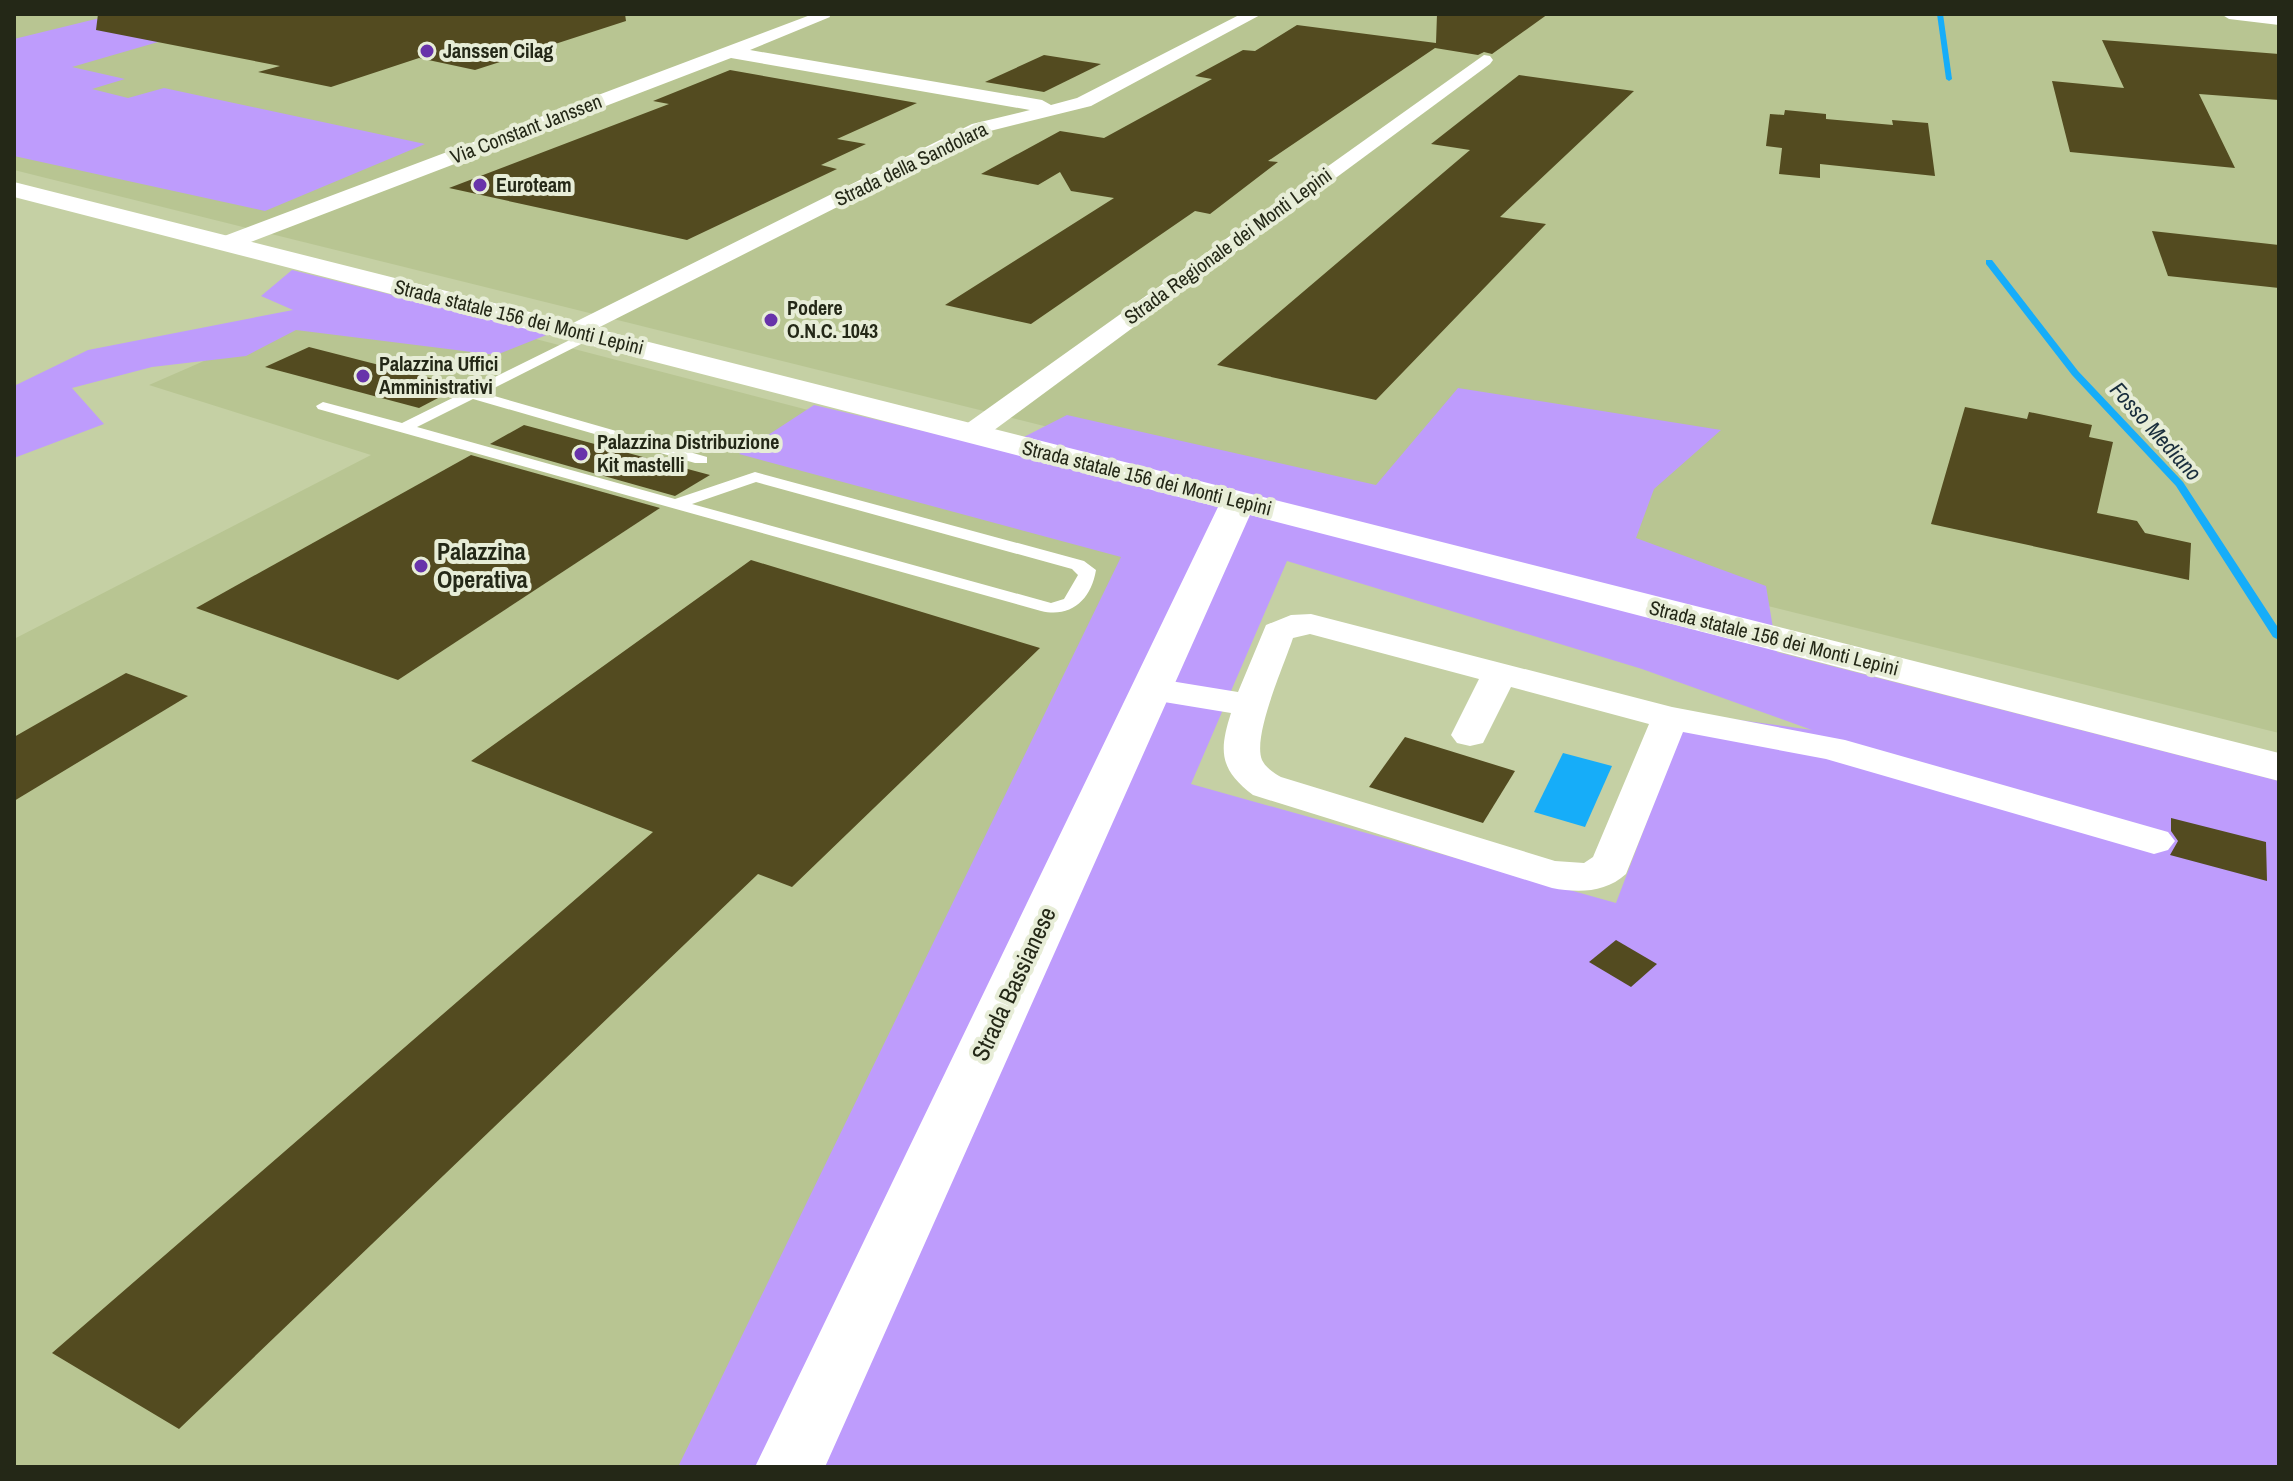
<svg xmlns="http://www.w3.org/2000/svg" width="2293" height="1481" font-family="'Archivo Narrow',sans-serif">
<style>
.built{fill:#b8c592}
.green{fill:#be9cfc;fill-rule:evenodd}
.water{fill:#16adf9}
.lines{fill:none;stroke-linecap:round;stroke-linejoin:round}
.stream{fill:#16adf9;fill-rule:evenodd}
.building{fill:#534b20}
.lane{fill:#fff;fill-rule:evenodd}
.street{fill:#fff;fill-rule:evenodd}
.secondary{fill:#fff;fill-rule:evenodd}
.poi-dot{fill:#6833aa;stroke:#e7edd7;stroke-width:3}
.labels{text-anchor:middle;stroke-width:8;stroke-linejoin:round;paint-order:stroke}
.far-poi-label{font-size:20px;font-weight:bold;fill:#242817;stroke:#e7edd7;text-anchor:start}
.far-street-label{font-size:20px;fill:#242817;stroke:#e7edd7}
.far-water-label{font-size:22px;font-style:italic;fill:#192e3d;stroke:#e7edd7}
.poi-label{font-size:24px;font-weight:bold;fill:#242817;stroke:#e7edd7;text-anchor:start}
.street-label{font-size:24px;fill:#242817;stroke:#e7edd7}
</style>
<rect width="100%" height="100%" fill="#c5d0a4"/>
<g class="built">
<path d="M14,14h2265v719l-2265,-563z"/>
<path d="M360,293l831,217 -507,957h-670v-828l357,-184 -222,-70z"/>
</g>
<g class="green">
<path d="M104,17l85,16 -117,34 53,12 -33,10 36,9 36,-10 261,56 -160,67 -251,-55v-117z"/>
<path d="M292,270l257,64 -53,21 -200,-25 -50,26 -94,11 -80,21 32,36 -90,34v-72l74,-36 205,-40 -32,-14z"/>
<path d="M1458,388l263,42 -67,59 -18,49 130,48 11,66 502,129v686h-1601l443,-910 -382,-103 75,-49 186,44 67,-34 309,70zM1287,561l355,108 170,61 -124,-17 -72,190 -425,-119z"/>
</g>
<path class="water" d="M1563,753l49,13 -27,61 -51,-15z"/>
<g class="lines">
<g class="stream">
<path d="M1937,14h6l9,65 -3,2 -3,-2z"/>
<path d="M1986,260h6l86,111 105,111 96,147v11l-6,-3 -97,-151 -104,-111 -86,-111z"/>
</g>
</g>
<g class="building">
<path d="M98,14h527l1,7 -151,49 -56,-12 -88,29 -73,-15 22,-6 -184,-36z"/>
<path d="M1437,14h111l-56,40 -8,-2 -6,3 -43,-7 -167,113 10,1 -68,52 -15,-3 -164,113 -86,-19 169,-107 -43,-7 -11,-19 -22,13 -57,-11 79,-43 44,7 108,-59 -17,-3 48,-26 12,1 42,-26 139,18z"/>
<path d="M2102,40l177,14v46l-80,-6 36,74 -165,-16 -18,-71 72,7z"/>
<path d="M1044,55l57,9 -57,28 -59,-10z"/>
<path d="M730,70l187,33 -80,36 29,5 -45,21 16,4 -150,71 -238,-52 220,-84 -16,-3z"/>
<path d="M1519,75l115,16 -134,126 46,7 -170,176 -159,-35 253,-215 -39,-6z"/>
<path d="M1785,110l41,4v5l67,6 -1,-5 36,3 7,53 -115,-12v14l-41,-4 3,-26 -16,-2 4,-32 14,1z"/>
<path d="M2152,231l127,14v43l-111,-12z"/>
<path d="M309,347l152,39 -42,22 -154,-41z"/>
<path d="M1965,407l62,12 2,-7 63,13 -3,12 24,5 -16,71 40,8 8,12 46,10 -2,37 -258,-56z"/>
<path d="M524,425l186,50 -35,21 -185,-52z"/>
<path d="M471,455l189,53 -262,172 -202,-72z"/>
<path d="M751,560l289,88 -248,239 -34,-13 -579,555 -127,-76 601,-521 -182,-71z"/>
<path d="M126,673l62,23 -174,105v-64z"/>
<path d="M1405,737l110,34 -32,52 -114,-36z"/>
<path d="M2171,818l95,24 1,39 -97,-26 8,-14 -7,-10z"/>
<path d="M1616,940l41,24 -26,23 -42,-25z"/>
</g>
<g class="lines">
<path class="lane" d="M588,331l7,4 -2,3 -109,55 223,64v6h-12l-222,-64 -56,28 258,72 80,-27 329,89 12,9c-5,30 -25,48 -55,41l-723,-202 -2,-3 7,-4 79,21zM756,482l316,87 6,6 -14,24 -13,4 -359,-99z"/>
<g class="street">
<path d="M813,14h16l1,3 -80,33 292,50 9,5 26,-7 164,-84h21l-171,92 -105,26 -412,208 -9,-3 -4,-5 4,-5 407,-203 58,-14 -299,-52 -496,190h-16l-4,-5 4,-5z"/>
<path d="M2221,14l58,1v10l-50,-6z"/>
<path d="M1484,55l6,1 3,4 -3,4 -508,375 -10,3 -10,-3 -4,-6 4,-6z"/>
<path d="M1311,614l361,93 173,33 323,92 7,9 -7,9 -14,4 -328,-95 -143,-27 -57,142c-21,19 -48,19 -74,14l-299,-93c-34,-26 -34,-44 -22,-82l-79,-13 -13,-3 -5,-8 5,-8 13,-3 86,14 28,-67 25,-10zM1310,634l169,45 -28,56 6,8 13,3 13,-3 28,-56 138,37 -56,133 -9,6 -29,-2 -274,-84c-7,-4 -15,-9 -19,-17 -10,-24 23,-97 31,-122z"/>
</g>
<path class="secondary" d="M14,182l2265,571v28l-1029,-266 -425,952h-70l463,-960 -1204,-310z"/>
</g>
<g class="poi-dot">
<circle cx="427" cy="51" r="8"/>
<circle cx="480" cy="185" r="8"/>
<circle cx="771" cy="320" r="8"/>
<circle cx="363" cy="376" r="8"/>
<circle cx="581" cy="454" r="8"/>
<circle cx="421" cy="566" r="8"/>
</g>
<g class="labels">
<g class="far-poi-label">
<text x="443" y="58">Janssen Cilag</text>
<text x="496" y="192">Euroteam</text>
<text x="787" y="315">Podere<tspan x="787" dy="23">O.N.C. 1043</tspan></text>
<text x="379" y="371">Palazzina Uffici<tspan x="379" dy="23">Amministrativi</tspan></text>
<text x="597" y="449">Palazzina Distribuzione<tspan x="597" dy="23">Kit mastelli</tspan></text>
</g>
<g class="far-street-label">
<text transform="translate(526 129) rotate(-21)" y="7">Via Constant Janssen</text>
<text transform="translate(911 164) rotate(-26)" y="7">Strada della Sandolara</text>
<text transform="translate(1228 246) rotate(-36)" y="7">Strada Regionale dei Monti Lepini</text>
<text transform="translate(519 317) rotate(14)" y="7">Strada statale 156 dei Monti Lepini</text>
<text transform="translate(1147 478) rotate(14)" y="7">Strada statale 156 dei Monti Lepini</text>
<text transform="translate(1774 638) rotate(14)" y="7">Strada statale 156 dei Monti Lepini</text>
</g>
<g class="far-water-label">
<text transform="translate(2156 431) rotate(48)" y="8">Fosso Mediano</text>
</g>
<g class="poi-label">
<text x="437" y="560">Palazzina<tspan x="437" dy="28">Operativa</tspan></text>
</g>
<g class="street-label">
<text transform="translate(1014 984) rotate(-65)" y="8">Strada Bassianese</text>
</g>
</g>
<rect width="2293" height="1481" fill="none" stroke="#242817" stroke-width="32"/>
</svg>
